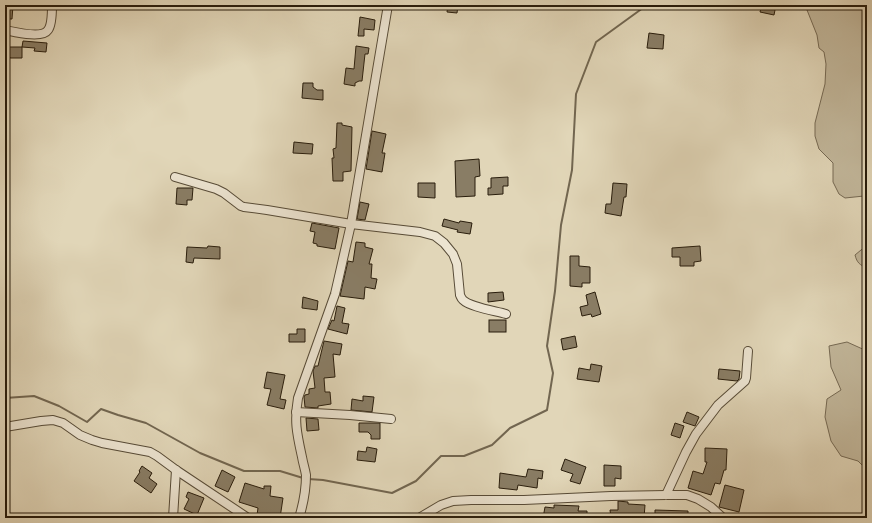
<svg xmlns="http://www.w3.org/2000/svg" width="872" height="523" font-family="'Gentium Book Plus',serif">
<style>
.green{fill:#c2b79b;stroke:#766a54}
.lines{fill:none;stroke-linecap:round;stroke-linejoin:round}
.stream{stroke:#726650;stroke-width:2}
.building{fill:#897d65;stroke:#291d0c}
.minor-casing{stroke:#574b37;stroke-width:10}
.minor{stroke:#ece4d1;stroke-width:8}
</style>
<rect width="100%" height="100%" fill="#e1d6b8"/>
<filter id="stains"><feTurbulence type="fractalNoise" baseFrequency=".005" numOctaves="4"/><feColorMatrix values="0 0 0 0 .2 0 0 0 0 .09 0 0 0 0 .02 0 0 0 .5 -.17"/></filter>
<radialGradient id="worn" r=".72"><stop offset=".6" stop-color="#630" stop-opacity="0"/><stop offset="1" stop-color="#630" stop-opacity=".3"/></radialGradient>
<g class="green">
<path d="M805,5h62v189l-3,2 -19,2 -6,-4 -6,-12v-19l-14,-14 -4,-13v-13l10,-39 1,-20 -2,-12 -5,-4 -2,-13z"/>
<path d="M867,245v23c-7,-3 -10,-5 -12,-13z"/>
<path d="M847,342l20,9v119l-9,-9 -17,-5 -10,-15 -6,-24 2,-18 14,-9 -10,-23 -2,-21z"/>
</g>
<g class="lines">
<g class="stream">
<path d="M5,398l29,-2 25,10 28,16 14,-13 17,6 28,8 54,30 44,18h36l23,7"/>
<path d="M308,479l15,1 69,13 24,-12 25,-25h23l28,-11 18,-17 37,-18 6,-37 -6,-27 8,-55 6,-66 11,-55 4,-76 20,-52 51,-37"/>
</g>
</g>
<g class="building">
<path d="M5,5h8l-1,14h-7z"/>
<path d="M448,5h10l-1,8 -10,-1z"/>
<path d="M762,5h14l-2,10 -14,-3z"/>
<path d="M360,17l15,3 -1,10 -10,-1v7h-6z"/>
<path d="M649,33l15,2 -1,14 -16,-1z"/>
<path d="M23,41l24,2 -1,9 -12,-1 1,-3 -13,-1z"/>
<path d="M356,46l13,2 -1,6h-3l-3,27h-3l-4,2v3l-11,-2 2,-16 8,1z"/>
<path d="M5,47h17v11h-12v-1h-5z"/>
<path d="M303,83h10v4l4,3h6v10l-21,-2z"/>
<path d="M337,123h5v2l10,2 -1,44 -8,1v9h-10l-1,-23h2l-1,-9 3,-1z"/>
<path d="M372,131l14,3 -4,19h3l-3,19 -16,-3z"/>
<path d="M294,142l19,2 -1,10 -19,-1z"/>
<path d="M479,159l1,17 -5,1v19l-19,1 -1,-36z"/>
<path d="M508,177v9h-5v8l-15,1v-7h3v-10z"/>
<path d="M418,183h17v15l-17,-1z"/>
<path d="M613,183l14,1 -1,13h-2l-3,19 -16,-3 1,-9h5z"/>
<path d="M177,188h16l-1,12h-5v5l-11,-1z"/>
<path d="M360,202l9,2 -4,16 -8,-1z"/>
<path d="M444,219l15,4 1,-2 12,2 -2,11 -13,-2 1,-2 -16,-4z"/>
<path d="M312,223l27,5 -4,21 -18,-3v-2l-4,-1 2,-11 -5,-1z"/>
<path d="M356,242l9,1v4l8,2 -4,15h3l-1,14 6,1 -2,10 -10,-2 -1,12 -24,-3 8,-35 5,1z"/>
<path d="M208,246l12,1v12l-26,-1 -1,5 -7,-1 1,-15 20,1z"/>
<path d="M700,246l1,15 -7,1v4h-14v-9h-8v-9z"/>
<path d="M570,256h9v10l11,1v16h-8v4l-12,-1z"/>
<path d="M503,292l1,8 -16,2v-9z"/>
<path d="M595,292l6,22 -9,3 -1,-3 -9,2 -2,-9 8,-2 -2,-10z"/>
<path d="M303,297l15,4 -1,9 -15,-2z"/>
<path d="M337,306l8,2 -3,15 7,1 -2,10 -19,-5 4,-9 2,1z"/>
<rect x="489" y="320" width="17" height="12"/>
<path d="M297,329h8v13h-16v-8h8z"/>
<path d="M575,336l2,11 -14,3 -2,-11z"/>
<path d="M324,341l18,3 -2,11 -7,-1 2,23 -11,1 1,14h5l1,12 -13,2v2l-13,-1 -1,-10 1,-2 4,-1v-5l6,-1 -2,-17 2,-5h3z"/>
<path d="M591,364l11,2 -3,16 -22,-3 2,-11 11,2z"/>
<path d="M719,369l21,2 -1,8 -2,2 -19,-2z"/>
<path d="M267,372l18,3 -5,24 6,1 -2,9 -17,-4 4,-16 -7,-1z"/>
<path d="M363,396l11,1 -2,15 -21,-2 1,-11 11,2z"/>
<path d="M687,412l12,5 -4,9 -12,-4z"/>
<path d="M306,418l12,1 1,11 -12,1z"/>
<path d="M359,423h21v16h-9v-4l-3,-3h-9z"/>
<path d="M675,423l9,3 -4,12 -9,-3z"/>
<path d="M367,447l10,2 -2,13 -18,-2 1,-9 8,1z"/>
<path d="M705,448l22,1 -1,21h-2l-4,14 -5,-1 -4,12 -23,-7 5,-17 10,3 4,-12h-2z"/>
<path d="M565,459l21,8 -6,17 -10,-3 3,-7 -12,-4z"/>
<path d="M604,465l17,1v13l-6,-1v8h-11z"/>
<path d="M142,466l10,7 -3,5 8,6 -6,9 -17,-12 6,-9 -1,-1z"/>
<path d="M528,469l15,2 -1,8 -4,-1 -1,10 -19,-3 -1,5 -18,-2 1,-15 26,4z"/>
<path d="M222,470l13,7 -7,15 -13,-6z"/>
<path d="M245,483l19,6v-3h7l-1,10 13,2 -3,20h-11l1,-2 -13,-1 1,-7 -19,-6z"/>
<path d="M725,485l19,5 -5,22 -20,-5z"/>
<path d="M188,492l16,6 -7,17 -13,-6 5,-10 -3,-2z"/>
<path d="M618,501l10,1v2l17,1 -1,13h-33l-1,-8h8z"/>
<path d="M554,505l25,1 -1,5h9v7h-44l2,-11 9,1z"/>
<path d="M655,510l33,1v7h-33z"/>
</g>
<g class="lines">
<g class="minor-casing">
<g id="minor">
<path d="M5,30c10,2 37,9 43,0 4,-5 4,-19 4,-25"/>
<path d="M175,177l41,12 8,4 17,13 3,1 23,3 84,14 69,8 15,4 9,7 9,11 4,10 3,31c1,2 1,3 3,5 7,7 33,11 43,14"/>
<path d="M296,412l54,3 41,4"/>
<path d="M5,427l36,-6 12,-1 10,3 17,12 12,5 10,3 48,9 7,4 19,14 72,48"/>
<path d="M666,495l20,-43 10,-18 22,-29 27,-24 1,-3 2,-27"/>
<path d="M173,518l3,-48"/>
<path d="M299,518c4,-13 7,-29 7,-43 -1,-6 -3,-12 -4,-18 -5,-23 -8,-35 -4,-59l37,-104 16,-70 37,-219"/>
<path d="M419,518l22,-13 12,-4 18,-1h53l87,-4 55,-1h21l11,4 13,8 12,11"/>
</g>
</g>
<use href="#minor" class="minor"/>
</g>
<rect width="872" height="523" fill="none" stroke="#e1d6b8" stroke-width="20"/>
<rect x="6" y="6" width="860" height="511" fill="none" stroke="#291d0c" stroke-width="2"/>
<rect x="10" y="10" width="852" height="503" fill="none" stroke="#291d0c"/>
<rect width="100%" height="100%" filter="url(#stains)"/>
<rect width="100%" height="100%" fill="url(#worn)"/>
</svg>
